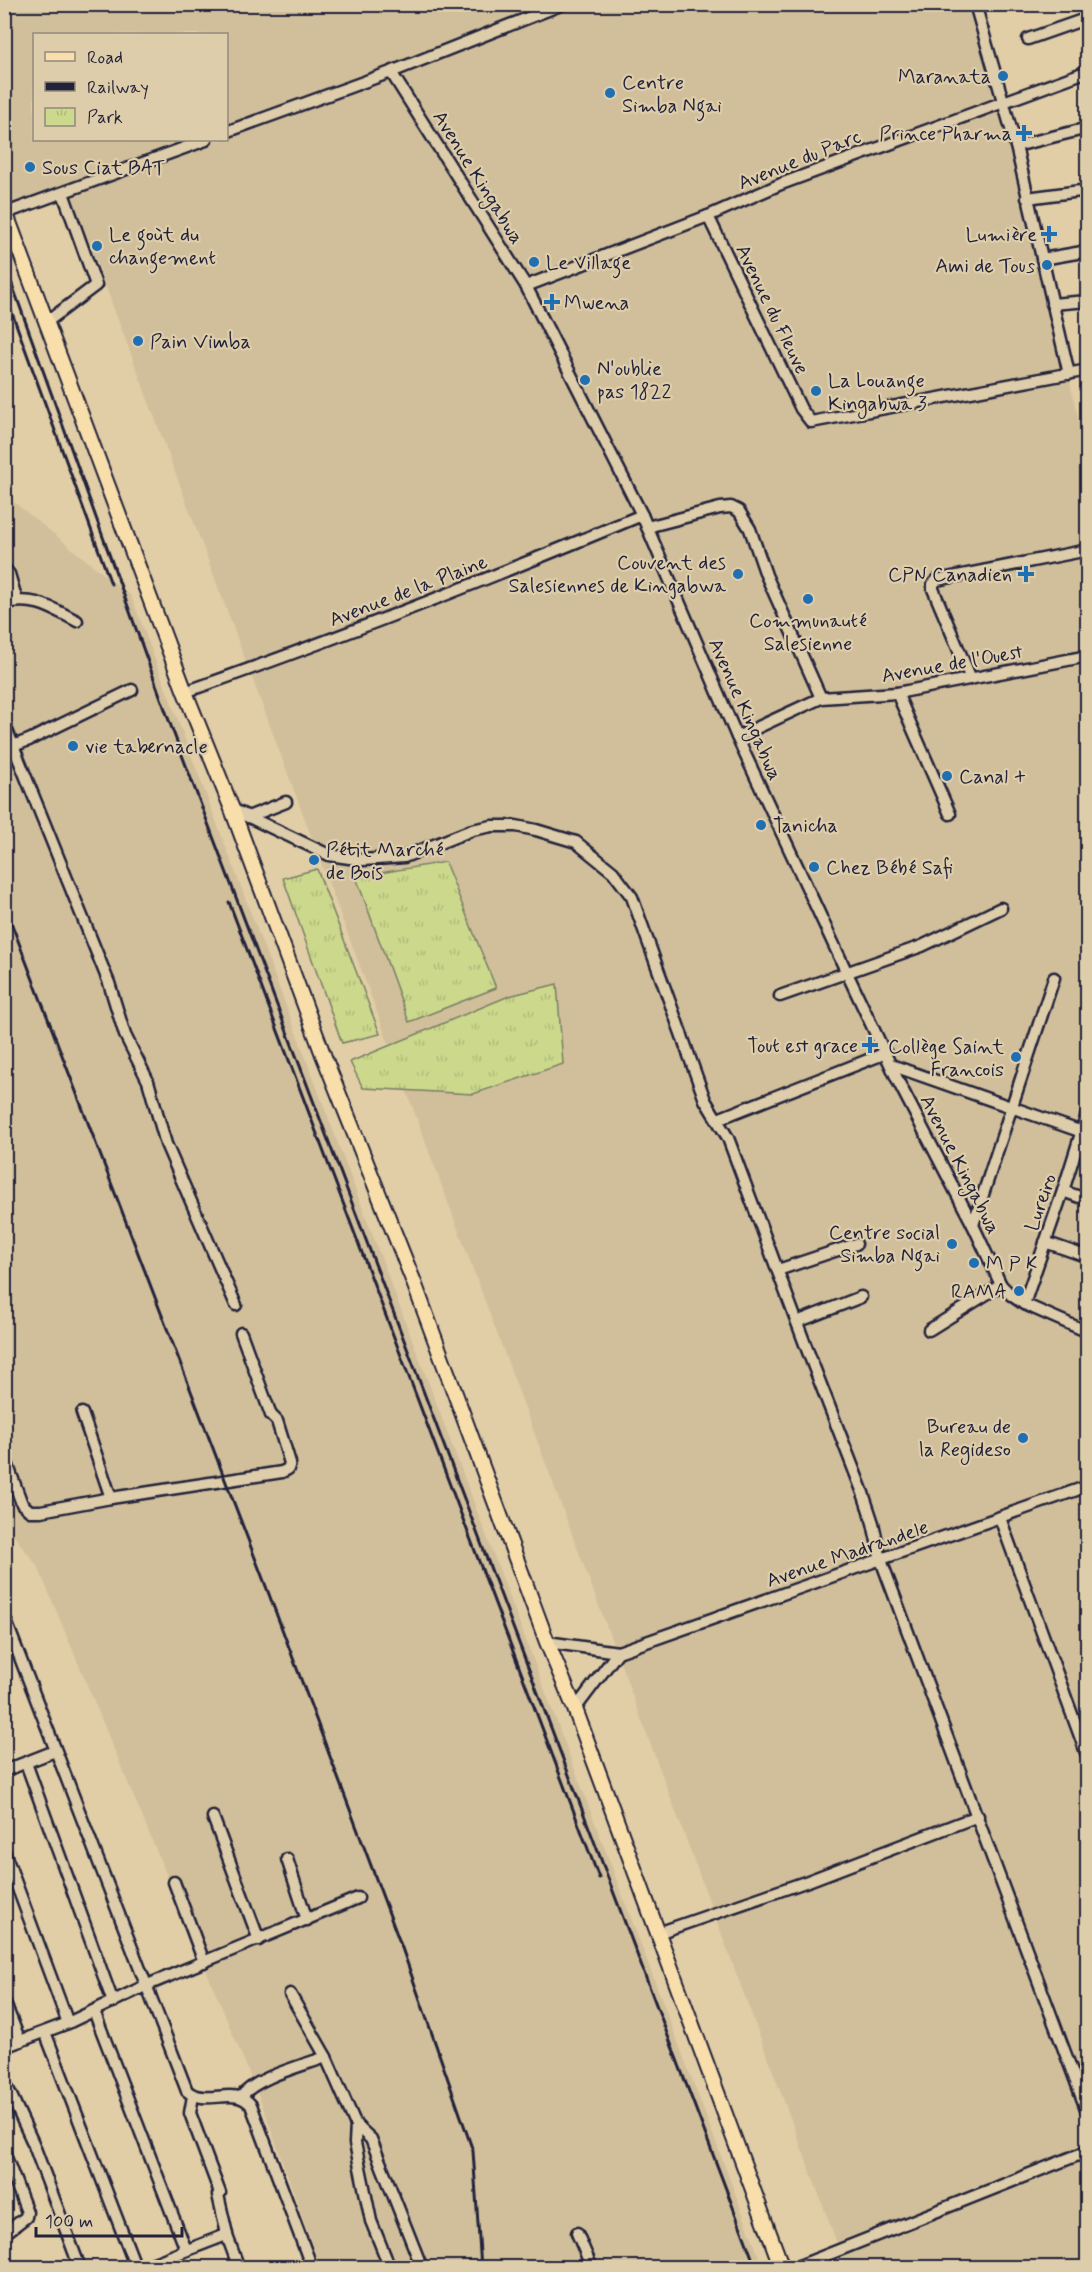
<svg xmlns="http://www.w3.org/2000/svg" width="1092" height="2272" font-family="Mynerve,sans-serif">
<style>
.built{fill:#d1bf9b;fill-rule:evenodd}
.park{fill:url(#park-tufts);stroke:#777e64;stroke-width:1.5}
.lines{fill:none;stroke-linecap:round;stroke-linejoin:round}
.minor-casing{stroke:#22223b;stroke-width:15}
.major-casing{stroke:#22223b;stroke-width:18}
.minor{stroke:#decdaa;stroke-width:10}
.major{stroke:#f8deab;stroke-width:14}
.rail{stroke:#22223b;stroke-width:3}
.poi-dot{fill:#1f6fb2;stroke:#decdaa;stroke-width:2}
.labels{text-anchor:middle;stroke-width:4.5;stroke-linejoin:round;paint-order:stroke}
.poi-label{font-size:20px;fill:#22223b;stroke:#decdaa;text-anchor:start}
.street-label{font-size:20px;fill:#22223b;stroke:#decdaa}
</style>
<defs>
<pattern id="park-tufts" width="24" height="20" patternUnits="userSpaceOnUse" patternTransform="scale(1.5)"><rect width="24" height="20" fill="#ccd98c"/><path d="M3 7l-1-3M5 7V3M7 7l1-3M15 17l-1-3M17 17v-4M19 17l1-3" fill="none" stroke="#afba7a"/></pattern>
</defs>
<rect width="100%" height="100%" fill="#e1cea7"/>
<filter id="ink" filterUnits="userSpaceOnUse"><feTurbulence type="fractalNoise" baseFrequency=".0167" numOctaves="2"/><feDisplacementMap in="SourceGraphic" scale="12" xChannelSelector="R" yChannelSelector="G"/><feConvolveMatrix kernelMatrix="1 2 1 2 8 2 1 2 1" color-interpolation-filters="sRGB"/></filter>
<g filter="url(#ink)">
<g class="built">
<path d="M5,5h974l27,94 76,336h6l-1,1832h-241l-776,-2076 -54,20 -11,-32zM34,34h192v106h-192z"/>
<path d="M4,494l127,102 632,1671h-443l-58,-163 -224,-537 -33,-43z"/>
</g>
<g class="park">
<path d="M445,862l51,126 -87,34 -53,-145z"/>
<path d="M317,869l63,165 -38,9 -59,-165z"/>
<path d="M557,984l6,80 -90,30 -110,-6 -13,-26 159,-66z"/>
</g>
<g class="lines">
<g class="minor-casing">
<g id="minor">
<path d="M975,4l41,142 53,228"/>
<path d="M1028,39l60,-21"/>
<path d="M391,72l135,214 116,229 95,222 110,236 52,110 74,142 28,60 10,10 13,9 64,28"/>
<path d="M226,132l165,-60 172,-68"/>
<path d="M1016,146l72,-18"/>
<path d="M1027,198l61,-8"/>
<path d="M6,213l200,-73"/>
<path d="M708,216l93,193 10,13 277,-52"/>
<path d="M1042,259l46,-8"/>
<path d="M526,286l182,-70 73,-32 307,-113"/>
<path d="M1052,304l36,-3"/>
<path d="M48,321l48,-36 -33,-92"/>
<path d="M647,527l73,-19 11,-1 8,4 11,18 16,46 55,123"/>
<path d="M4,568l5,6 8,27"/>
<path d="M4,603c33,-6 45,4 73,18"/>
<path d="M971,679l-38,-90v-5l4,-4 151,-30"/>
<path d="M185,692c154,-54 306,-114 457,-177"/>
<path d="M897,693l53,121"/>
<path d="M4,723l105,260 16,52 23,46 18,63 70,161"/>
<path d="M737,737l84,-39 76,-5 191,-37"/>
<path d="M13,746l16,-6 103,-50"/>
<path d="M232,809l97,46 34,5 41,-3 68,-27 20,-4h24l20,4 40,12 37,30 19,25 73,203 23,38 77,206 58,149 10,30 8,37 207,554"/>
<path d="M248,817l38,-15"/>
<path d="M780,996l142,-50 79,-38"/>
<path d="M891,1065l197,69"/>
<path d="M718,1119l168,-66"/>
<path d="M1063,1191l25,9"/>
<path d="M973,1225l81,-247"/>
<path d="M1045,1242l43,15"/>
<path d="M778,1270l78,-26"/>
<path d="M1024,1304l39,-113 25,-80"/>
<path d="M797,1322l64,-25"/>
<path d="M929,1330l72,-45"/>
<path d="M82,1413l29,85"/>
<path d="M4,1455l18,49 8,7h11l70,-13 171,-26 6,-3 2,-6 -13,-42 -6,-6 -30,-82"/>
<path d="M1000,1518l88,240"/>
<path d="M4,1616l183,475c19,16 48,-6 64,14l61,163"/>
<path d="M547,1642l71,10 470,-166"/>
<path d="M575,1709l43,-57"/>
<path d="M26,1763l87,239"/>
<path d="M4,1771l51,-20"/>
<path d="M213,1817l46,123"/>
<path d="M4,1851l64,172"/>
<path d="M287,1859l20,61"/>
<path d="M174,1882l30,80"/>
<path d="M658,1933l150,-52 170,-65"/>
<path d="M290,1994l36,63"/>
<path d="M4,2001l16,40"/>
<path d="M94,2011l92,239"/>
<path d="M45,2032l91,236"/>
<path d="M4,2047l64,-24 77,-37 213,-88"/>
<path d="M4,2080l29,63 47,125"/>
<path d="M193,2096l-3,17 30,80 -2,2 9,39"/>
<path d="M241,2097c15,-20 61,-31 85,-40l30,68 15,14 51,129"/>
<path d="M356,2125l-1,18 16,78 19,47"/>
<path d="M4,2152l23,60 -1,5 -22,17"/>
<path d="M577,2233l15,35"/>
<path d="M141,2268l85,-33v-2l13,35"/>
<path d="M794,2268l294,-117"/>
</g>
</g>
<g class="major-casing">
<path id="major" d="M4,209l181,483 47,117 92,248 89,223 134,362 28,67 207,559"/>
</g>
<use href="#minor" class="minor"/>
<use href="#major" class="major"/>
<g class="rail">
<path d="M4,262l167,464 585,1542"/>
<path d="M4,291l107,293"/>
<path d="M229,902l370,976"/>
<path d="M4,904l263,685 135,359 71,203 8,117"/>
</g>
</g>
</g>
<g class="poi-dot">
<circle cx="1003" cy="76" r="6"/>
<circle cx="610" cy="93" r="6"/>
<path d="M1021 124h6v6h6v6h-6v6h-6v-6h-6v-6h6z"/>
<circle cx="30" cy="167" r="6"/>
<path d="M1046 225h6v6h6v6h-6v6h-6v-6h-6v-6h6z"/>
<circle cx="97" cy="246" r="6"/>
<circle cx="534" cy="262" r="6"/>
<circle cx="1047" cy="265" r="6"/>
<path d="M549 293h6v6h6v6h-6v6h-6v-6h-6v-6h6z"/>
<circle cx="138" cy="341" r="6"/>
<circle cx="585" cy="380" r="6"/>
<circle cx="816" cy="391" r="6"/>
<circle cx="738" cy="574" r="6"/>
<path d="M1023 565h6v6h6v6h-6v6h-6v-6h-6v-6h6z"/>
<circle cx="808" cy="599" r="6"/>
<circle cx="73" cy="746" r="6"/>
<circle cx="947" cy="776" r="6"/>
<circle cx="761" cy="825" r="6"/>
<circle cx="314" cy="860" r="6"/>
<circle cx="814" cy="867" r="6"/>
<path d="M867 1036h6v6h6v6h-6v6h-6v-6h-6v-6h6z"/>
<circle cx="1016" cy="1057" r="6"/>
<circle cx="952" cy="1244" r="6"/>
<circle cx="974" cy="1263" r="6"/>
<circle cx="1019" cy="1291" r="6"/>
<circle cx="1023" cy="1438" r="6"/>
</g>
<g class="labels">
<g class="poi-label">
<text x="991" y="83" text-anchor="end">Maranata</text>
<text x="622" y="89">Centre<tspan x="622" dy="23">Simba Ngai</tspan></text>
<text x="1012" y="140" text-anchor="end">Prince Pharma</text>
<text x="42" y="174">Sous Ciat BAT</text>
<text x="109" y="241">Le goùt du<tspan x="109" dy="23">changement</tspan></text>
<text x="1037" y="241" text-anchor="end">Lumière</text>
<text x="546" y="269">Le Village</text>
<text x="1035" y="272" text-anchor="end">Ami de Tous</text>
<text x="564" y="309">Mwena</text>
<text x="150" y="348">Pain Vimba</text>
<text x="597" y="375">N'oublie<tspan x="597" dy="23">pas 1822</tspan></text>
<text x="828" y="387">La Louange<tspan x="828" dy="23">Kingabwa 3</tspan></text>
<text x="726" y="569" text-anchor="end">Couvent des<tspan x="726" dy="23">Salesiennes de Kingabwa</tspan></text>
<text x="1012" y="581" text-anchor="end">CPN Canadien</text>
<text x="808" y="627" text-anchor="middle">Communauté<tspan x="808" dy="23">Salesienne</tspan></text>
<text x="85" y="753">vie tabernacle</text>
<text x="959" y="783">Canal +</text>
<text x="773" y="832">Tanicha</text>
<text x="326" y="856">Pétit Marché<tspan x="326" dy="23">de Bois</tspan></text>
<text x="826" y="874">Chez Bébé Safi</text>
<text x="858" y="1052" text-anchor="end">Tout est grace</text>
<text x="1004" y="1053" text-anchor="end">Collège Saint<tspan x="1004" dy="23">Francois</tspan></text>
<text x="940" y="1239" text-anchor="end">Centre social<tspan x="940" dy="23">Simba Ngai</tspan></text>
<text x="986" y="1270">M P K</text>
<text x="1007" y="1298" text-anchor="end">RAMA</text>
<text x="1011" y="1433" text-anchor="end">Bureau de<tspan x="1011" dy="23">la Regideso</tspan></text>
</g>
<g class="street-label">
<text transform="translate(799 159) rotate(-22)" y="7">Avenue du Parc</text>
<text transform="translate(479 177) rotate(58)" y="7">Avenue Kingabwa</text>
<text transform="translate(773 309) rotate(64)" y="7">Avenue du Fleuve</text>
<text transform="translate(408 590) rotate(-21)" y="7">Avenue de la Plaine</text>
<text transform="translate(952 663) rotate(-10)" y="7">Avenue de l'Ouest</text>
<text transform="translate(746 709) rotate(66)" y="7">Avenue Kingabwa</text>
<text transform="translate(961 1164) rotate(63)" y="7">Avenue Kingabwa</text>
<text transform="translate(1040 1202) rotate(-71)" y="7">Lureiro</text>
<text transform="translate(847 1553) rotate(-19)" y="7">Avenue Madrandele</text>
</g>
</g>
<rect width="1092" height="2272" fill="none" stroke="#decdaa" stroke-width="24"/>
<rect x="12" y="12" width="1068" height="2248" fill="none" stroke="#22223b" stroke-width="2" filter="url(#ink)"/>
<rect x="33" y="33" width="195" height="108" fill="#decdaa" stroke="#93897e" stroke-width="1.5"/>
<rect x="45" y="52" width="30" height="9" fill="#f8deab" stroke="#93897e" stroke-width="1.5"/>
<text x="87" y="63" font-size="18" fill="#22223b">Road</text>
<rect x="45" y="82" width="30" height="9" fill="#22223b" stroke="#93897e" stroke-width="1.5"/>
<text x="87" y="93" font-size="18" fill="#22223b">Railway</text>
<rect x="45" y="108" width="30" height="18" fill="url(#park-tufts)" stroke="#93897e" stroke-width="1.5"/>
<text x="87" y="123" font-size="18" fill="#22223b">Park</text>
<path d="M36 2227v9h146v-9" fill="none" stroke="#22223b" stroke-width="3"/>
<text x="45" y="2227" font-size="18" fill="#22223b" stroke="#decdaa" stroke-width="4.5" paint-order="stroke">100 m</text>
</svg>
